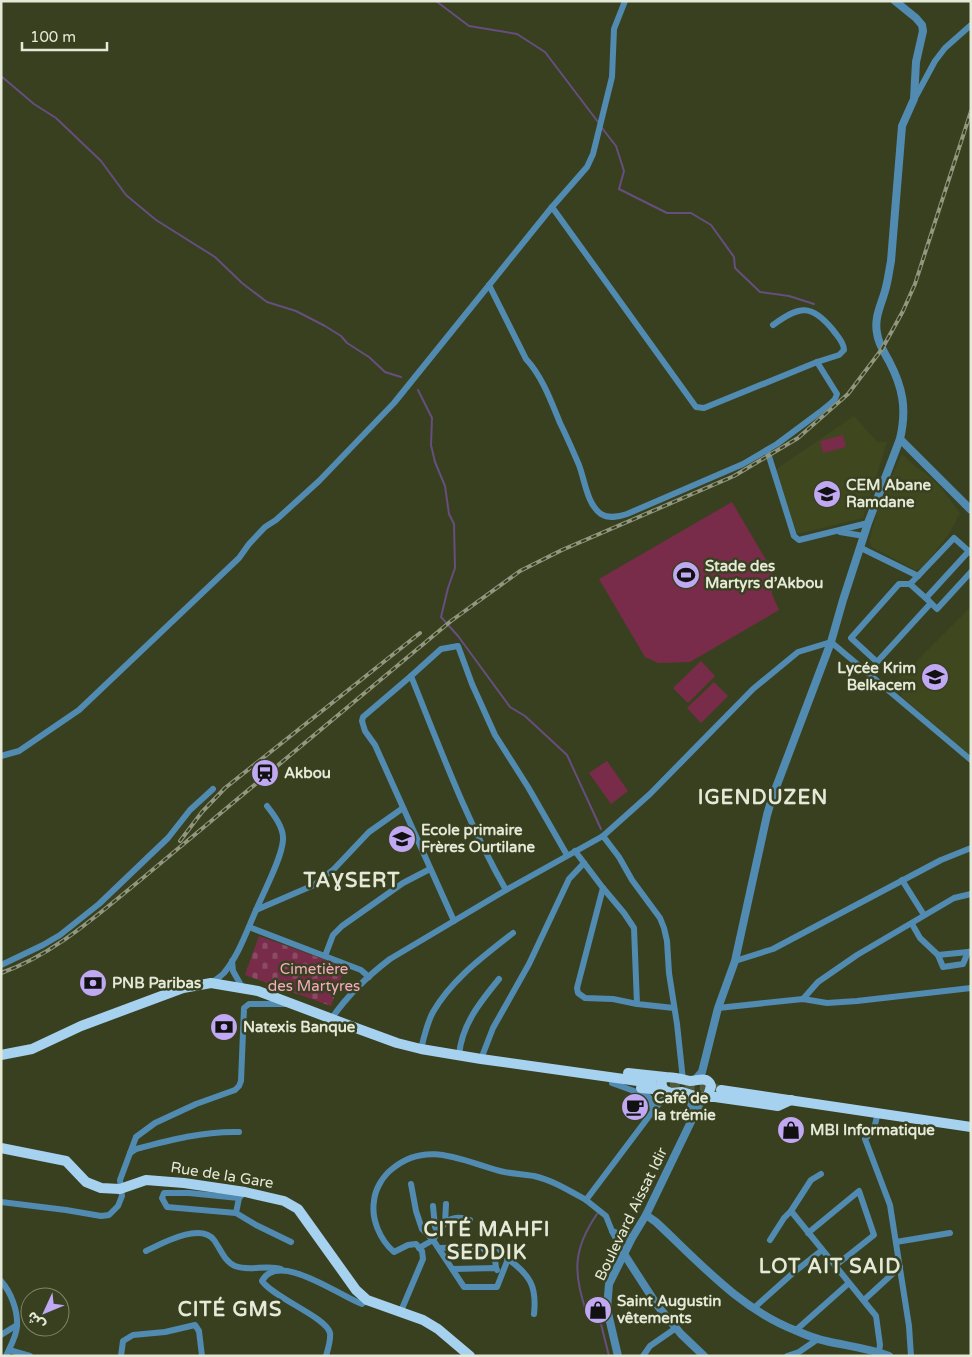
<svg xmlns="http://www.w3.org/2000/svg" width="972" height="1357" font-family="'Varela Round','Noto Sans Arabic',sans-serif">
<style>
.built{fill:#3f471f}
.cemetery{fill:url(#cemetery-stones)}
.garden{fill:#782c4a}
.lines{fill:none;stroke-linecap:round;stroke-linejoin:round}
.stream{stroke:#664e7e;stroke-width:2}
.primary-tunnel{stroke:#53593b;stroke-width:10;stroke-dasharray:10 5;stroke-linecap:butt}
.minor{stroke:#528bb1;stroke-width:6}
.tertiary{stroke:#528bb1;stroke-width:8}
.primary{stroke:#a6d2f0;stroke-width:10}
.rail-casing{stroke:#92977f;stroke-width:4}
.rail{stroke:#394020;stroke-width:2;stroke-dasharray:5.5;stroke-linecap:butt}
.labels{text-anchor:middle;stroke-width:5;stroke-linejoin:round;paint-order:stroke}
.poi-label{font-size:15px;font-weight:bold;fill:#e5e9d7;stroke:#394020;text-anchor:start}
.park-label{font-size:15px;fill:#f6abc3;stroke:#394020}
.street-label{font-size:15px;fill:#e5e9d7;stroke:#394020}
.district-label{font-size:20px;font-weight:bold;letter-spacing:1px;fill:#e5e9d7;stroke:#394020}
</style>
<defs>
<pattern id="cemetery-stones" width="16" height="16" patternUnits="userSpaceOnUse" patternTransform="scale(1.25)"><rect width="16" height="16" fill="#782c4a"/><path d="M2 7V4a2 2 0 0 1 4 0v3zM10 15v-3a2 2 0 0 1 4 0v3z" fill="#8b4b63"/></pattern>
</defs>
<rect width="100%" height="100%" fill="#394020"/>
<g class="built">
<path d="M854,416l23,26h10l-24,76 -66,16 -22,-64z"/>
<path d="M902,454l15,14 8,5 16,15 19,25 -11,21 -27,34 -7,2 -43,-23 -3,-6 10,-36z"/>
<path d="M971,607v149l-69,-59v-3l-10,-11 15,-12z"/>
<path d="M407,827l6,14 -15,9 -8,-13z"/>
</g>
<path class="cemetery" d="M259,936l86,31 -14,39 -86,-31z"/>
<g class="garden">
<path d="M843,435l3,12 -23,6 -3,-12z"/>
<path d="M732,502l40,68v24l7,16 -89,52 -32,1 -13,-6 -46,-78z"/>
<path d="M701,661l14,15 -27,27 -15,-15z"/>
<path d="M714,682l14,14 -27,27 -14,-15z"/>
<path d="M607,761l21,30 -17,13 -22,-31z"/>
</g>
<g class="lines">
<g class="stream">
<path d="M436,1l33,25 48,8 28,18 53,70"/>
<path d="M1,76l33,28 22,14 45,43 25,34 30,25 59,37 27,26 25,19 29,9 29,15 16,10 6,7 22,14 16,15 16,5"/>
<path d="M602,128l14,18 8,25 -5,18 48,24h24l20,12 23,32 1,11 25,24 29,4 25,8"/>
<path d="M418,390l14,28 -1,27 4,17 10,24 4,28 5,10 1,44 -7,20 -7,29 17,19 52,71 15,9 42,39 34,74"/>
<path d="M597,1214c-24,35 -24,58 -11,97l14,9 9,36"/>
</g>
<path class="primary-tunnel" d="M655,1083l63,6"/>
<g class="minor">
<path d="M915,98l20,-37 10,-13 26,-23"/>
<path d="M552,207l144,200 8,1 113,-46 22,-7 5,-5c0,-8 -7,-14 -11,-20 -22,-27 -34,-24 -60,-5"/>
<path d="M489,285l37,74c16,17 25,42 34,64 7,14 13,28 19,42 6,16 8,39 22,49 8,5 17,3 26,0l116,-50 34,-20 43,-32 11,-9 4,-4 2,-5 -20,-32"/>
<path d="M767,450l27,86 5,4 69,-17"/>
<path d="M840,532l24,4"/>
<path d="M861,548l57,28 36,-38 17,15"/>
<path d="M918,576l-8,8h-11l-48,54 26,24 54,-59 6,6 34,-37"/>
<path d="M910,584l19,17"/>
<path d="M926,598l43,-47"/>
<path d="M411,676l30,-27 17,-3 14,38 23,51 33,52 39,68"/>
<path d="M1,756l18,-5 60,-41 160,-152 10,-14 16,-17 11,-7 43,-39 75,-78 158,-196 35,-40 6,-13 19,-77 2,-48 11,-28"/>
<path d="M603,836l16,21 13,23 28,38 4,10 3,13 2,32 8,51 6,56"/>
<path d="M575,851l28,37 21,25 10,15 3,76 37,4"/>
<path d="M902,880l22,35"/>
<path d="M603,888l-26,100 1,5 7,5 28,1 24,5"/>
<path d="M256,910l58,-25 20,-16 35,-37 34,-24"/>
<path d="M454,921l-79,-176 -10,-14 -3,-10 1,-4 48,-41c29,72 56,146 95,214"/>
<path d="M912,924l8,14 18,17 5,12 20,-3 5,-12 3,-1"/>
<path d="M249,927l112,43 8,7"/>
<path d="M938,955l30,-3"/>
<path d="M325,956l8,-21 9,-9 61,-43 27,-14"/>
<path d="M232,961l1,10 9,16"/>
<path d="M735,961l38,-12 168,-89 30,-12"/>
<path d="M1,965l42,-20 17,-10 39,-31 69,-66 22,-28 23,-21"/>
<path d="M211,983c4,-3 9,-6 13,-10 15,-18 23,-43 33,-65 7,-17 25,-50 26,-68 1,-12 -9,-25 -16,-34"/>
<path d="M803,999l15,-17 39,-27 97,-57 17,-4"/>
<path d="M718,1008l85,-9 24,4 30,-2 114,-13"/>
<path d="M332,1018c15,-22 37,-43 58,-59l116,-69 97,-54 47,-42 103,-105 45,-37 33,-10 140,118"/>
<path d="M421,1049c3,-12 6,-26 12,-37 19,-33 51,-56 80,-79"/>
<path d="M459,1056c2,-31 22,-55 40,-77"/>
<path d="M481,1059l12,-31 36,-64 40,-85 15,-16"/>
<path d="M612,1083l36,13 3,4 2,11"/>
<path d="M878,1112l-4,17 -9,10 25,66 19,121 2,30"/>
<path d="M130,1153l6,-4c34,-9 68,-18 103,-17"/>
<path d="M821,1174l-10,6 -20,31 85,105 4,29 -1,6"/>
<path d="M411,1184l5,27 6,18 11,11c10,-17 17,-27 37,-20"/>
<path d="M239,1198l-3,15 20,12 35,17"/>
<path d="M586,1200l20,16 6,15 12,23"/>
<path d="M1,1202l65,8 35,6 8,-1 9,-9 4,-10 -2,-16 16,-43 19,-14 41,-19 39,-14 4,-4 2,-5 3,-73 5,-4h38"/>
<path d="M433,1206l2,21 3,5"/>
<path d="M236,1213l-69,-6 -5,-9 2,-5h25l50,5 6,-6"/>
<path d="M445,1223l1,-19"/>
<path d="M612,1231l20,7"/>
<path d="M808,1233l51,-42 15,44 -39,31"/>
<path d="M770,1240l14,-22 7,-7"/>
<path d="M896,1242l54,-9"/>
<path d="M419,1248l14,-8 31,47h33l11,-28c22,16 29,27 26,55"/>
<path d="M439,1248l42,-1 14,12 1,9"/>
<path d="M498,1248l10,11"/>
<path d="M146,1251c15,-7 54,-29 68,-11 6,8 10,21 21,26 15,6 31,-2 46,3"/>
<path d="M453,1269l43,-1 1,2"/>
<path d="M1,1281c10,11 17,30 16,45 0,9 -7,21 -11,30"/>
<path d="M864,1300l36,-33"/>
<path d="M754,1308l39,-35 29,-23"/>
<path d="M401,1311l22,-52 -1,-8 -6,-7 -8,1 -14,7c-14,-12 -23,-33 -20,-51 1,-12 9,-25 18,-32 35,-29 70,-8 108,2 11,3 23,3 34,5 18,4 36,15 52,24l67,-89 9,-11 9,-7"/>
<path d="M795,1331l54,-48"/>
<path d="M1,1335l16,-10"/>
<path d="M9,1350l21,6"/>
<path d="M121,1356l2,-15 10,-6 32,-3 30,-7 4,6 3,25"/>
<path d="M326,1356c2,-7 5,-16 4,-23 -4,-16 -56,-35 -68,-52 16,-31 79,16 100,23l5,-4"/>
<path d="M643,1356l7,-10 26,-18"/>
<path d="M787,1356l12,-4 19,-13"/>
</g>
<g class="tertiary">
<path d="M900,439l71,71"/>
<path d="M695,1080l7,-8 16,-64 17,-47 32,-146 5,-17 59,-156 12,-42 25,-77 32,-84c7,-30 3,-51 -11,-78 -5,-9 -11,-18 -12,-28 -3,-15 4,-28 8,-42 3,-10 4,-20 6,-30l11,-135 12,-27 2,-37 7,-31 -1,-6 -6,-7 -21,-17"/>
<path d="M685,1093l6,9 2,15"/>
<path d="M646,1215l10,7c43,40 85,88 141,109 9,4 19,8 29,10 21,5 43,7 63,15"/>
<path d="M624,1254l33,51 24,29 23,22"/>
<path d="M618,1356l-11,-47 2,-25 23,-46 14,-23 54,-112 5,-6"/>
</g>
<g class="primary">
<path d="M1,1055l31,-6 49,-23 102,-38 28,-5 47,8 98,37 41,15 24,6 60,10 171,24"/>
<path d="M628,1073l37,4"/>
<path d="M641,1088l23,2 7,3 11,-1 19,6 7,-2 3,-10c-1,-3 -1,-4 -5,-6 -5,-2 -10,1 -16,1 -7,-1 -37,-12 -26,9"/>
<path d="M721,1090l250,37"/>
<path d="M705,1097h10l63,9 13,-6"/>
<path d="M1,1148l65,13 20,21 15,6 19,1 26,-9 38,3 61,9 39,9 14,8 58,81 11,10 56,20 15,9 32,27"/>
</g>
<g class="rail-casing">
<g id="rail">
<path d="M180,841l22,-29 23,-24 195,-155"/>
<path d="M1,973c52,-18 95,-57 137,-91l313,-261 69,-50 42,-21 172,-74 64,-38 50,-44 34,-45 21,-38 12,-27 56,-173"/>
</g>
</g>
<use href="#rail" class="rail"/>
</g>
<defs>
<g id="school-disc" transform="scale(1.4375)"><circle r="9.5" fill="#c0a8f3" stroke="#394020"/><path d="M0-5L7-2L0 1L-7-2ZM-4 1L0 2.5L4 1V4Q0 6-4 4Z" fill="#111"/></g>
<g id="stadium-disc" transform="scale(1.4375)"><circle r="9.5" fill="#c0a8f3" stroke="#394020"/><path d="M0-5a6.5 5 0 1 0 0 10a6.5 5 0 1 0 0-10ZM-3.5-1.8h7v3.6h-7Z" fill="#111"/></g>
<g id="station-disc" transform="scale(1.4375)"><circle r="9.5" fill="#c0a8f3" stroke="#394020"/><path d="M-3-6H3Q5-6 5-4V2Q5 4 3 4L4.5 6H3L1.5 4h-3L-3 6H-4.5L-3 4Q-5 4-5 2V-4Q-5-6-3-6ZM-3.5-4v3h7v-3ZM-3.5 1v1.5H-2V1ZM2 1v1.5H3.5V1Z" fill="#111"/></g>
<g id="bank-disc" transform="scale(1.4375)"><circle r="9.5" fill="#c0a8f3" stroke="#394020"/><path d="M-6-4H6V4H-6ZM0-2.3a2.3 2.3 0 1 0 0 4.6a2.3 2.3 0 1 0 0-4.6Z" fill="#111"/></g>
<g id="cafe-disc" transform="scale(1.4375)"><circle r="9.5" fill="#c0a8f3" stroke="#394020"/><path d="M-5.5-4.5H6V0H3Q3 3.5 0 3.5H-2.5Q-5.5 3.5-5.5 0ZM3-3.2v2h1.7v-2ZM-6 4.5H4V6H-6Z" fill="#111"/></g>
<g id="shop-disc" transform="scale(1.4375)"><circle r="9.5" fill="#c0a8f3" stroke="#394020"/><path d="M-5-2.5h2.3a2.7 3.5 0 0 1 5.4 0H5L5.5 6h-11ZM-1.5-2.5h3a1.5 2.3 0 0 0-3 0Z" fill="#111"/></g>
</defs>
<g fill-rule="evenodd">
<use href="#school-disc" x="827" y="494"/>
<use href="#stadium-disc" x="686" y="575"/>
<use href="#school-disc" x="935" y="677"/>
<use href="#station-disc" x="265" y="773"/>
<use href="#school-disc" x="402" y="839"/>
<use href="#bank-disc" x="93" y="983"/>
<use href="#bank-disc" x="224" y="1027"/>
<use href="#cafe-disc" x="635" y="1107"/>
<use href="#shop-disc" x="791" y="1130"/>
<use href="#shop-disc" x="598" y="1310"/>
</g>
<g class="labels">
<g class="poi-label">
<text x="846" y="490">CEM Abane<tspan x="846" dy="17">Ramdane</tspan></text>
<text x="705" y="571">Stade des<tspan x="705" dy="17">Martyrs d’Akbou</tspan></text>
<text x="916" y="673" text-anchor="end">Lycée Krim<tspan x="916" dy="17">Belkacem</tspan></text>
<text x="284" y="778">Akbou</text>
<text x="421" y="835">Ecole primaire<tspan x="421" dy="17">Frères Ourtilane</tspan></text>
<text x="112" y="988">PNB Paribas</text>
<text x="243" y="1032">Natexis Banque</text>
<text x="654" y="1103">Café de<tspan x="654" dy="17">la trémie</tspan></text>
<text x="810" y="1135">MBI Informatique</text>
<text x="617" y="1306">Saint Augustin<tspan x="617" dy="17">vêtements</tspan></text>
</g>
<g class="park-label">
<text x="314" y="974">Cimetière<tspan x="314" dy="17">des Martyres</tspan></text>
</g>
<g class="street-label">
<text transform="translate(222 1175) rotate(9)" y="5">Rue de la Gare</text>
<text transform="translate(631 1214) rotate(-64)" y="5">Boulevard Aissat Idir</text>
</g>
<g class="district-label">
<text x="763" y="804">IGENDUZEN</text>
<text x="352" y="887">TAƔSERT</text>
<text x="487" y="1236">CITÉ MAHFI<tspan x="487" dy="23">SEDDIK</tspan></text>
<text x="830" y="1273">LOT AIT SAID</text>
<text x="230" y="1316">CITÉ GMS</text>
</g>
</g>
<rect width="972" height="1357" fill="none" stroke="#e5e9d7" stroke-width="5"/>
<g transform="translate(45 1312) rotate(226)"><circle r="24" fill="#394020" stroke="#7e8469"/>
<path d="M0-4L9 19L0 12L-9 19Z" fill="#c0a8f3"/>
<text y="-8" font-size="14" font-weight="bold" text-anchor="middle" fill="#e5e9d7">ش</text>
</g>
<path d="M22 42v8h85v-8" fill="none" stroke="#e5e9d7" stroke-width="2.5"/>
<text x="30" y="42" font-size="15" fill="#e5e9d7" stroke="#394020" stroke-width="4" paint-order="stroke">100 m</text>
</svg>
